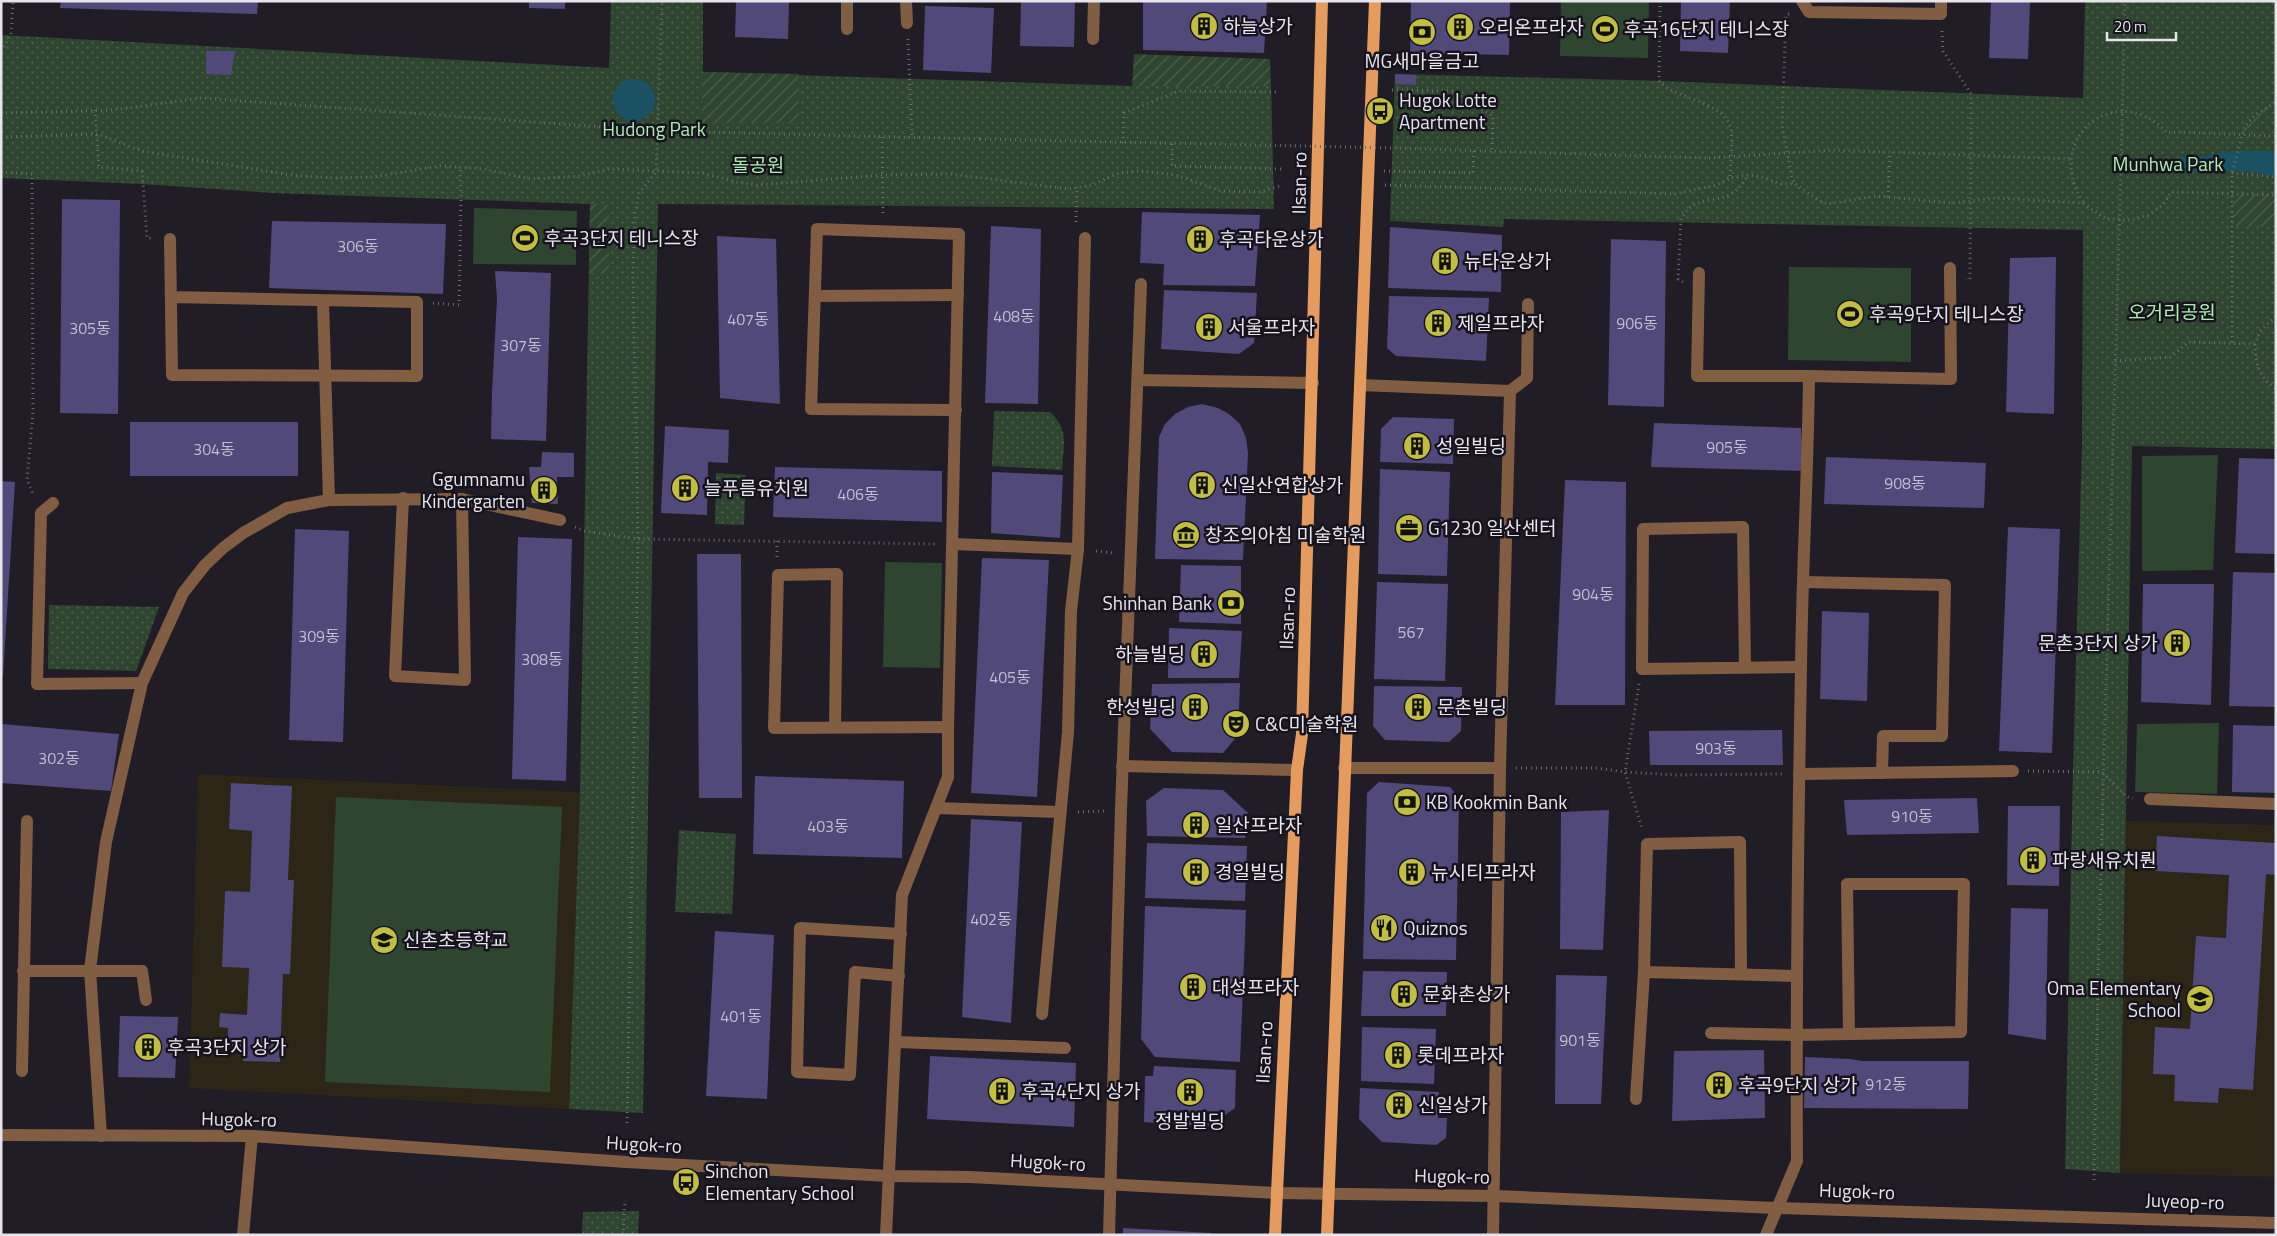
<svg xmlns="http://www.w3.org/2000/svg" width="2277" height="1236" font-family="'Titillium Web','Noto Sans KR',sans-serif">
<style>
.education{fill:#2d2515}
.grass{fill:#2e462f}
.park{fill:url(#park-dots)}
.garden{fill:url(#garden-furrows)}
.water{fill:#1a5163}
.building{fill:#50497a}
.lines{fill:none;stroke-linecap:round;stroke-linejoin:round}
.path{stroke:#6d6a73;stroke-width:3;stroke-dasharray:1 4;stroke-linecap:butt}
.minor{stroke:#815d41;stroke-width:12}
.major{stroke:#e59b5d;stroke-width:12}
.path-bridge{stroke:#6d6a73;stroke-width:3;stroke-dasharray:1 4;stroke-linecap:butt}
.labels{text-anchor:middle;stroke-width:5;stroke-linejoin:round;paint-order:stroke}
.number-label{font-size:16px;fill:#c1bed0}
.poi-label{font-size:19px;fill:#e7e5ec;stroke:#17131e;text-anchor:start}
.park-label{font-size:19px;fill:#abefaf;stroke:#17131e}
.street-label{font-size:19px;fill:#e7e5ec;stroke:#17131e}
</style>
<defs>
<pattern id="park-dots" width="8" height="8" patternUnits="userSpaceOnUse" patternTransform="scale(1.25)"><rect width="8" height="8" fill="#2e462f"/><path d="M2 2h.1M6 6h.1" fill="none" stroke="#4c614d" stroke-width="1.8" stroke-linecap="round"/></pattern>
<pattern id="garden-furrows" width="10" height="10" patternUnits="userSpaceOnUse" patternTransform="scale(1.25)"><rect width="10" height="10" fill="#2e462f"/><path d="M-1 1l2-2M0 10L10 0M9 11l2-2" fill="none" stroke="#4c614d"/></pattern>
</defs>
<rect width="100%" height="100%" fill="#211d27"/>
<g class="education">
<path d="M198,774l382,18 -11,317 -380,-21z"/>
<path d="M2126,821l150,4v352l-156,-4z"/>
</g>
<g class="grass">
<path d="M1561,1h88l-1,57 -88,-2z"/>
<path d="M474,208l103,3 -1,54 -103,-1z"/>
<path d="M1789,267l122,1v94l-123,-2z"/>
<path d="M2218,455l-5,115 -71,1v-115z"/>
<path d="M885,562l57,1 -2,105 -57,-1z"/>
<path d="M2219,723l-2,71 -82,-2 2,-68z"/>
<path d="M336,797l226,10 -12,285 -225,-10z"/>
</g>
<g class="park">
<path d="M611,1h92v71l429,14h139l3,123 -616,-5 -15,909 -74,-4 11,-317 10,-588 -317,-11 -132,-9 -140,-6v-143l608,33z"/>
<path d="M2085,1h191v448l-144,-3 -12,727 -55,-4 8,-399 9,-327 1,-213 -579,-11 -1,8 -113,-6 5,-147 269,7 419,17z"/>
<path d="M994,411l56,1c20,19 13,33 12,58l-70,-4z"/>
<path d="M716,473l30,2 -2,50 -29,-1z"/>
<path d="M49,605l110,2 -23,64 -88,-2z"/>
<path d="M679,830l57,4 -4,80 -57,-2z"/>
<path d="M639,1211l-1,24h-56l1,-23z"/>
</g>
<g class="garden">
<path d="M1134,54l136,5 1,27h-139z"/>
<path d="M702,72l97,2v49h-97z"/>
<path d="M2276,103v7c-12,6 -25,11 -26,25h-8c4,-17 19,-25 34,-32z"/>
<path d="M2232,193l44,2v32l-43,-1z"/>
<path d="M590,204l19,1v67l-20,1z"/>
</g>
<g class="water">
<circle cx="634" cy="100" r="21"/>
<path d="M2238,151h38v25l-31,-5 -67,1 1,-15 27,-1 12,-3z"/>
</g>
<g class="building">
<path d="M61,1h197l-1,13 -197,-6z"/>
<path d="M529,1h36v8l-36,-1z"/>
<path d="M736,1h53l-1,38 -53,-2z"/>
<path d="M1021,1h54l-1,46 -54,-1z"/>
<path d="M1143,1h124l-3,52 -121,-3z"/>
<path d="M1411,1h99l-1,54 -99,-2z"/>
<path d="M1681,1h49l-2,52 -48,-2z"/>
<path d="M1991,1h39l-2,58 -39,-1z"/>
<path d="M925,6l69,2 -3,65 -68,-3z"/>
<path d="M206,51h29l-4,24 -25,-1z"/>
<path d="M1395,74l21,1v10l-21,-1z"/>
<path d="M62,199l58,1 -2,214 -58,-1z"/>
<path d="M1142,212l118,3 -5,71 -92,-1 1,-21 -24,-1z"/>
<path d="M272,221l174,3 -3,70 -174,-6z"/>
<path d="M991,226l50,3 -3,175 -53,-1z"/>
<path d="M1390,227l112,8 -1,57 -113,-4z"/>
<path d="M717,236l59,3 4,165 -60,-6z"/>
<path d="M1611,239l55,2 -2,166 -56,-2z"/>
<path d="M2056,257l-2,157 -48,-2 4,-154z"/>
<path d="M495,271l56,2 -5,168 -55,-2 1,-47 5,-93z"/>
<path d="M1164,290l93,3 -3,50 -15,11 -78,-5z"/>
<path d="M1389,296l100,2 -3,63 -90,-5 -9,-8z"/>
<path d="M1202,404l16,4 11,6 11,10 6,14 2,15 -5,107 -88,-1 4,-122 6,-13 10,-10 13,-7z"/>
<path d="M1393,417l61,2 -1,45 -73,-2 1,-33z"/>
<rect x="130" y="422" width="168" height="54"/>
<path d="M1654,423l147,5 3,43 -153,-4z"/>
<path d="M665,426l64,4 -1,33 -20,-1 -1,53 -46,-2z"/>
<path d="M542,452l32,1v24h-17l1,27 -26,-1 -3,-36h12z"/>
<path d="M1826,457l160,6 -2,45 -160,-4z"/>
<path d="M2239,458l37,1v95l-41,-1z"/>
<path d="M775,467l167,4v51l-169,-5z"/>
<path d="M1380,469l70,3 -3,104 -69,-2z"/>
<path d="M992,472l71,3 -3,63 -69,-5z"/>
<path d="M1565,480l61,2 -1,223h-70z"/>
<path d="M1,481l14,1 -12,194h-2z"/>
<path d="M2008,527l52,2 -8,224 -53,-2z"/>
<path d="M295,529l54,2 -6,211 -54,-2z"/>
<path d="M518,537l54,2 -6,242 -54,-2z"/>
<path d="M697,554h44l1,244h-43z"/>
<path d="M982,558l67,2 -12,237 -66,-4z"/>
<path d="M1181,565l60,1v58l-62,-2z"/>
<path d="M2233,572l43,1v134l-47,-1z"/>
<path d="M1377,582l71,2 -3,97 -71,-2z"/>
<path d="M2143,584h71l-3,121 -70,-3z"/>
<path d="M1822,611l47,2 -2,88 -47,-2z"/>
<path d="M1169,628l73,3 -3,47h-71z"/>
<path d="M1240,683l-2,52 -15,18 -51,-1 -22,-23 2,-45z"/>
<path d="M1374,686l88,1 -1,44 -12,11 -64,-2 -12,-14z"/>
<path d="M1,724l118,10 -8,57 -110,-8z"/>
<path d="M2233,725l43,1v67l-44,-1z"/>
<path d="M1782,730l1,35h-133l-1,-34z"/>
<path d="M755,776l149,5 -2,77 -149,-4z"/>
<path d="M1379,782l71,5 9,11 -3,162 -93,-1 4,-166z"/>
<path d="M231,783l61,3 -4,94h6l-4,94h-7l-3,88 -37,-1v-14l-15,-1v-18l-9,-1 1,-14 27,2 2,-47 -27,-1 3,-76 25,1 2,-61 -23,-2z"/>
<path d="M1164,788l59,2 25,23 -3,25 -98,-2 -1,-35z"/>
<path d="M1977,798l2,35 -132,2 -3,-35z"/>
<path d="M2008,806h52l-1,80 -52,-1z"/>
<path d="M1609,810l-6,140 -43,-1 1,-137z"/>
<path d="M971,819l51,3 -11,201 -49,-6z"/>
<path d="M2157,836l119,7v32l-10,-1 -13,216 -34,-2 -1,15 -44,-2 1,-26 -22,-1 2,-47 35,2 6,-93 30,2 3,-63 -74,-4z"/>
<path d="M1147,843l100,3 -2,55 -100,-3z"/>
<path d="M1145,906l101,4 -6,152 -85,-5 -14,-18z"/>
<path d="M2011,908l37,1 -2,131 -38,-6z"/>
<path d="M715,931l59,4 -7,164 -61,-3z"/>
<path d="M1363,971l84,1 -1,44h-85z"/>
<path d="M1556,975l51,1 -6,128h-46z"/>
<path d="M120,1016l58,1 -3,61 -57,-1z"/>
<path d="M1362,1027l74,2 -2,55 -73,-3z"/>
<path d="M1764,1050l1,68 -93,3 2,-70z"/>
<path d="M930,1056l146,7 -2,64 -147,-8z"/>
<path d="M1805,1057l45,2 12,2h107l-1,48 -164,-1z"/>
<path d="M1154,1066l82,4 -1,38 -26,18 -65,-4 1,-46h8z"/>
<path d="M1360,1088l79,4 -1,26h9l-1,20 -10,7 -54,-3 -23,-23z"/>
<path d="M1123,1228l88,5v2h-88z"/>
</g>
<g class="lines">
<g class="path">
<path d="M1660,1l-1,80c18,20 66,19 72,49 2,15 -1,32 -1,48"/>
<path d="M1789,14l-3,1 -4,110 10,53 3,6"/>
<path d="M1942,31l1,20 28,43 -1,185h-4"/>
<path d="M908,39l4,99"/>
<path d="M1,51l10,-16 2,-34"/>
<path d="M1392,90l60,1 41,25 -1,35"/>
<path d="M95,110l4,57 43,4 5,67h5"/>
<path d="M1,113l112,-3 88,-12 458,33 321,8"/>
<path d="M1,137l97,-3 44,17 149,24 43,3 38,-1 68,-11 43,3 48,10 49,-3 29,-7 94,4 33,9 21,3 126,-10 67,-1 119,15 23,-4 27,-12 22,-2 35,4 45,16 40,1 22,-7"/>
<path d="M882,137l1,77"/>
<path d="M1123,143l1,-30 55,-22 100,1"/>
<path d="M1172,144v22l111,3"/>
<path d="M1709,158l124,-8 238,9"/>
<path d="M1384,171l89,2 1,-23"/>
<path d="M1,172l31,2 1,238 -6,68 7,16"/>
<path d="M2232,173l44,4"/>
<path d="M1385,185l290,9 42,-9 13,-7 18,-3 13,2 20,7h14l23,16 10,4 48,-8 77,7 43,-5 87,5 23,16 25,1 17,-5 15,-10 8,-13 105,3"/>
<path d="M1888,197l2,-44"/>
<path d="M2083,202c-42,-64 35,-124 84,-69l9,-1 100,4"/>
<path d="M1076,222l1,-34"/>
<path d="M1683,282l-5,-3 3,-60c19,-33 46,-5 66,-43"/>
<path d="M433,303l26,2 2,-106 -1,-33"/>
<path d="M2232,342v-169l12,-46 11,-12 21,-13"/>
<path d="M2255,344c0,19 4,34 21,45"/>
<path d="M2115,361l56,-4 17,-15 67,2 5,-13 16,-15"/>
<path d="M575,527l10,4 53,8 297,5"/>
<path d="M777,541v18"/>
<path d="M1096,551l19,2"/>
<path d="M1639,684l-14,88 17,57"/>
<path d="M1516,768h81l28,4 50,3 107,-1"/>
<path d="M2028,771l74,1 25,25 6,1"/>
<path d="M1078,812l26,-1"/>
<path d="M627,1123l11,-584 -5,-262 2,-64 4,-20 17,-21 6,-171"/>
<path d="M2094,1180c7,-393 22,-786 31,-1179"/>
<path d="M623,1235l2,-35"/>
</g>
<g class="minor">
<path d="M847,1v28"/>
<path d="M906,1l1,22"/>
<path d="M1802,1l7,11 132,2v-13"/>
<path d="M1093,39l1,-38"/>
<path d="M170,239l2,136 245,1v-74l-246,-5"/>
<path d="M1699,273l-2,103h112c-1,97 -7,195 -8,292 -3,164 -5,329 -4,493l-31,74"/>
<path d="M816,296l142,-1"/>
<path d="M323,302l6,198"/>
<path d="M1809,376l142,3 -1,-111"/>
<path d="M1138,380l175,3"/>
<path d="M1360,385l150,6"/>
<path d="M403,498l-8,178 70,4 -3,-181"/>
<path d="M53,503l-12,10 -4,171 105,-1"/>
<path d="M953,544l125,5"/>
<path d="M1803,582l142,3 -3,151h-59l-1,37"/>
<path d="M1745,668l-2,-141 -100,2 -1,140 159,-2"/>
<path d="M835,727l2,-153 -59,1 -4,153 174,-1"/>
<path d="M1122,766l175,4"/>
<path d="M1344,768h156"/>
<path d="M1799,774l214,-3"/>
<path d="M2150,799l126,5"/>
<path d="M936,808l123,4"/>
<path d="M23,971h119l4,29"/>
<path d="M1644,972l153,4"/>
<path d="M899,976l-44,-4 -5,103 -53,-3 3,-144 101,6"/>
<path d="M1042,1014l26,-282 3,-121 7,-62 7,-311"/>
<path d="M1711,1033l85,2 165,-3 3,-148h-117l2,150"/>
<path d="M896,1042l169,6"/>
<path d="M22,1071l5,-250"/>
<path d="M1636,1099l8,-127 3,-128 93,-2 1,132"/>
<path d="M1,1135l251,1 374,26 263,14 81,1 305,16 220,3 281,12 500,15"/>
<path d="M101,1136l-11,-166 16,-128 36,-159 41,-90 22,-28 18,-17 20,-15 44,-25 42,-8 133,-1 98,21"/>
<path d="M243,1235l9,-99"/>
<path d="M886,1235l16,-340 46,-118v-50l11,-493 -142,-5 -6,180 145,1"/>
<path d="M1109,1235l12,-426 20,-525"/>
<path d="M1493,1235l7,-467 10,-377 17,-13 1,-74"/>
</g>
<g class="major">
<path d="M1275,1235l22,-465 5,-36 20,-733"/>
<path d="M1327,1235l48,-1234"/>
</g>
<path class="path-bridge" d="M980,139l413,9 316,10"/>
</g>
<defs>
<g id="building-disc" transform="scale(1.4375)"><circle r="9.5" fill="#c1be40" stroke="#17131e"/><path d="M-4-6H4V6H1V3H-1V6H-4ZM-2.5-4.3h1.7v1.8h-1.7ZM.8-4.3h1.7v1.8H.8ZM-2.5-1h1.7V.8h-1.7ZM.8-1h1.7V.8H.8Z" fill="#111"/></g>
<g id="stadium-disc" transform="scale(1.4375)"><circle r="9.5" fill="#c1be40" stroke="#17131e"/><path d="M0-5a6.5 5 0 1 0 0 10a6.5 5 0 1 0 0-10ZM-3.5-1.8h7v3.6h-7Z" fill="#111"/></g>
<g id="bank-disc" transform="scale(1.4375)"><circle r="9.5" fill="#c1be40" stroke="#17131e"/><path d="M-6-4H6V4H-6ZM0-2.3a2.3 2.3 0 1 0 0 4.6a2.3 2.3 0 1 0 0-4.6Z" fill="#111"/></g>
<g id="bus-disc" transform="scale(1.4375)"><circle r="9.5" fill="#c1be40" stroke="#17131e"/><path d="M-5-6H5V4H4V6H2V4H-2V6H-4V4H-5ZM-3.5-4V0h7V-4ZM-3.5 1.2v1.5H-2V1.2ZM2 1.2v1.5H3.5V1.2Z" fill="#111"/></g>
<g id="office-disc" transform="scale(1.4375)"><circle r="9.5" fill="#c1be40" stroke="#17131e"/><path d="M-6-3h4V-5.5h4V-3h4V5H-6ZM-1-4.5V-3h2v-1.5ZM-6 0V1H6V0Z" fill="#111"/></g>
<g id="museum-disc" transform="scale(1.4375)"><circle r="9.5" fill="#c1be40" stroke="#17131e"/><path d="M0-6L6-3V-2H-6V-3ZM-5-1h2V3h-2ZM-1-1h2V3h-2ZM3-1h2V3H3ZM-6 4H6V6H-6Z" fill="#111"/></g>
<g id="theatre-disc" transform="scale(1.4375)"><circle r="9.5" fill="#c1be40" stroke="#17131e"/><path d="M-5-5.5Q0-4 5-5.5V0Q5 5 0 6Q-5 5-5 0ZM-3.3-2.5H-1v1.5H-3.3ZM1-2.5H3.3v1.5H1ZM-2.8 1Q0 5.5 2.8 1Z" fill="#111"/></g>
<g id="restaurant-disc" transform="scale(1.4375)"><circle r="9.5" fill="#c1be40" stroke="#17131e"/><path d="M-5-6h1v4h1v-4h1v4h1v-4h1v5L-1.5 .5V6h-2V.5L-5-1ZM5-6V6H3V1.5H1.5Q1.5-4 5-6Z" fill="#111"/></g>
<g id="school-disc" transform="scale(1.4375)"><circle r="9.5" fill="#c1be40" stroke="#17131e"/><path d="M0-5L7-2L0 1L-7-2ZM-4 1L0 2.5L4 1V4Q0 6-4 4Z" fill="#111"/></g>
</defs>
<g fill-rule="evenodd">
<use href="#building-disc" x="1204" y="26"/>
<use href="#building-disc" x="1460" y="27"/>
<use href="#stadium-disc" x="1605" y="29"/>
<use href="#bank-disc" x="1422" y="32"/>
<use href="#bus-disc" x="1380" y="111"/>
<use href="#stadium-disc" x="525" y="238"/>
<use href="#building-disc" x="1200" y="239"/>
<use href="#building-disc" x="1445" y="261"/>
<use href="#stadium-disc" x="1850" y="314"/>
<use href="#building-disc" x="1438" y="323"/>
<use href="#building-disc" x="1209" y="327"/>
<use href="#building-disc" x="1417" y="446"/>
<use href="#building-disc" x="1202" y="485"/>
<use href="#building-disc" x="685" y="488"/>
<use href="#building-disc" x="544" y="490"/>
<use href="#office-disc" x="1409" y="528"/>
<use href="#museum-disc" x="1186" y="535"/>
<use href="#bank-disc" x="1231" y="603"/>
<use href="#building-disc" x="2177" y="643"/>
<use href="#building-disc" x="1204" y="654"/>
<use href="#building-disc" x="1195" y="707"/>
<use href="#building-disc" x="1418" y="707"/>
<use href="#theatre-disc" x="1236" y="724"/>
<use href="#bank-disc" x="1407" y="802"/>
<use href="#building-disc" x="1196" y="825"/>
<use href="#building-disc" x="2033" y="860"/>
<use href="#building-disc" x="1196" y="872"/>
<use href="#building-disc" x="1412" y="872"/>
<use href="#restaurant-disc" x="1384" y="928"/>
<use href="#school-disc" x="384" y="940"/>
<use href="#building-disc" x="1193" y="987"/>
<use href="#building-disc" x="1404" y="994"/>
<use href="#school-disc" x="2200" y="999"/>
<use href="#building-disc" x="148" y="1047"/>
<use href="#building-disc" x="1398" y="1055"/>
<use href="#building-disc" x="1719" y="1085"/>
<use href="#building-disc" x="1002" y="1091"/>
<use href="#building-disc" x="1190" y="1092"/>
<use href="#building-disc" x="1399" y="1105"/>
<use href="#bus-disc" x="686" y="1182"/>
</g>
<g class="labels">
<g class="number-label">
<text x="358" y="252">306동</text>
<text x="1014" y="322">408동</text>
<text x="748" y="325">407동</text>
<text x="1637" y="329">906동</text>
<text x="90" y="334">305동</text>
<text x="521" y="351">307동</text>
<text x="1727" y="453">905동</text>
<text x="214" y="455">304동</text>
<text x="1905" y="489">908동</text>
<text x="858" y="500">406동</text>
<text x="1593" y="600">904동</text>
<text x="1411" y="638">567</text>
<text x="319" y="642">309동</text>
<text x="542" y="665">308동</text>
<text x="1010" y="683">405동</text>
<text x="1716" y="754">903동</text>
<text x="59" y="764">302동</text>
<text x="1912" y="822">910동</text>
<text x="828" y="832">403동</text>
<text x="991" y="925">402동</text>
<text x="741" y="1022">401동</text>
<text x="1580" y="1046">901동</text>
<text x="1886" y="1090">912동</text>
</g>
<g class="poi-label">
<text x="1223" y="33">하늘상가</text>
<text x="1479" y="34">오리온프라자</text>
<text x="1624" y="36">후곡16단지 테니스장</text>
<text x="1422" y="68" text-anchor="middle">MG새마을금고</text>
<text x="1399" y="107">Hugok Lotte<tspan x="1399" dy="22">Apartment</tspan></text>
<text x="544" y="245">후곡3단지 테니스장</text>
<text x="1219" y="246">후곡타운상가</text>
<text x="1464" y="268">뉴타운상가</text>
<text x="1869" y="321">후곡9단지 테니스장</text>
<text x="1457" y="330">제일프라자</text>
<text x="1228" y="334">서울프라자</text>
<text x="1436" y="453">성일빌딩</text>
<text x="525" y="486" text-anchor="end">Ggumnamu<tspan x="525" dy="22">Kindergarten</tspan></text>
<text x="1221" y="492">신일산연합상가</text>
<text x="704" y="495">늘푸름유치원</text>
<text x="1428" y="535">G1230 일산센터</text>
<text x="1205" y="542">창조의아침 미술학원</text>
<text x="1212" y="610" text-anchor="end">Shinhan Bank</text>
<text x="2158" y="650" text-anchor="end">문촌3단지 상가</text>
<text x="1185" y="661" text-anchor="end">하늘빌딩</text>
<text x="1176" y="714" text-anchor="end">한성빌딩</text>
<text x="1437" y="714">문촌빌딩</text>
<text x="1255" y="731">C&amp;C미술학원</text>
<text x="1426" y="809">KB Kookmin Bank</text>
<text x="1215" y="832">일산프라자</text>
<text x="2052" y="867">파랑새유치뤈</text>
<text x="1215" y="879">경일빌딩</text>
<text x="1431" y="879">뉴시티프라자</text>
<text x="1403" y="935">Quiznos</text>
<text x="403" y="947">신촌초등학교</text>
<text x="1212" y="994">대성프라자</text>
<text x="2181" y="995" text-anchor="end">Oma Elementary<tspan x="2181" dy="22">School</tspan></text>
<text x="1423" y="1001">문화촌상가</text>
<text x="167" y="1054">후곡3단지 상가</text>
<text x="1417" y="1062">롯데프라자</text>
<text x="1738" y="1092">후곡9단지 상가</text>
<text x="1021" y="1098">후곡4단지 상가</text>
<text x="1418" y="1112">신일상가</text>
<text x="1190" y="1128" text-anchor="middle">정발빌딩</text>
<text x="705" y="1178">Sinchon<tspan x="705" dy="22">Elementary School</tspan></text>
</g>
<g class="park-label">
<text x="654" y="136">Hudong Park</text>
<text x="2168" y="171">Munhwa Park</text>
<text x="758" y="172">돌공원</text>
<text x="2172" y="319">오거리공원</text>
</g>
<g class="street-label">
<text transform="translate(1299 183) rotate(-89)" y="7">Ilsan-ro</text>
<text transform="translate(1287 618) rotate(-88)" y="7">Ilsan-ro</text>
<text transform="translate(1264 1052) rotate(-87)" y="7">Ilsan-ro</text>
<text transform="translate(239 1119) rotate(1)" y="7">Hugok-ro</text>
<text transform="translate(644 1144) rotate(3)" y="7">Hugok-ro</text>
<text transform="translate(1048 1162) rotate(3)" y="7">Hugok-ro</text>
<text transform="translate(1452 1176) rotate(1)" y="7">Hugok-ro</text>
<text transform="translate(1857 1191) rotate(2)" y="7">Hugok-ro</text>
<text transform="translate(2185 1201) rotate(2)" y="7">Juyeop-ro</text>
</g>
</g>
<rect width="2277" height="1236" fill="none" stroke="#e7e5ec" stroke-width="5"/>
<path d="M2107 32v8h69v-8" fill="none" stroke="#e7e5ec" stroke-width="2.5"/>
<text x="2114" y="32" font-size="15" fill="#e7e5ec" stroke="#17131e" stroke-width="4" paint-order="stroke">20 m</text>
</svg>
